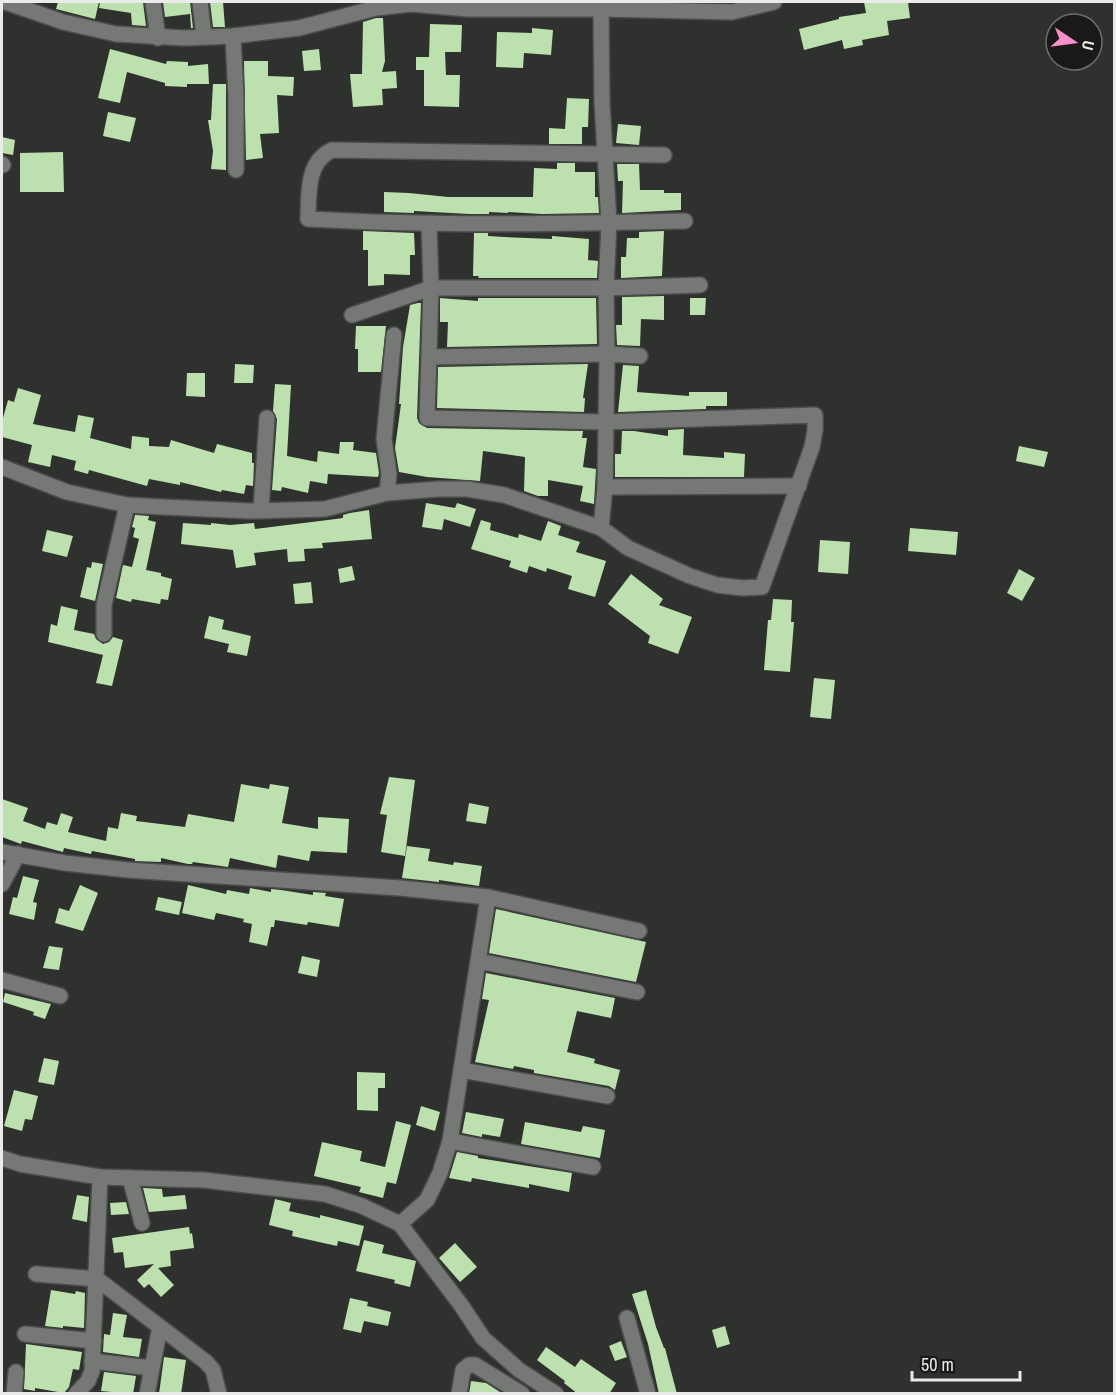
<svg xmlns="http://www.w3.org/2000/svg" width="1116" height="1395" font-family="'Archivo Narrow',sans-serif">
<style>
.building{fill:#bce1ae}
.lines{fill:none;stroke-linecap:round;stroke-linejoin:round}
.minor-casing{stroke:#4a4c4a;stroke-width:18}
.minor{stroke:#757875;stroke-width:15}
</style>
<rect width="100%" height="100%" fill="#2f312f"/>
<g class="building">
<path d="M58,2h41l-4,17 -39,-10z"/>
<path d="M100,2h43l3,24 -14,-1 -1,-12 -32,-5z"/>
<path d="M163,2h27l3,26h-2l-1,-14 -25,3z"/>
<path d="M210,2h13l2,25h-12z"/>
<path d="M864,2h44l2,16 -23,3 2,14 -27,5 1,5 -19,4 -2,-9 -38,10 -5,-21 40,-10v-2l27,-4z"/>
<path d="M376,18h7l2,43 -3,11 14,-1 1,17 -15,1 1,16 -30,2 -3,-33h12l1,-52z"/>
<path d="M430,24l32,1 -1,27h-16l1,23h14l-1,32 -35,-1v-36h-8v-13h13z"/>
<path d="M532,28l21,2 -2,25 -27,-2 -1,15 -27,-1 1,-35 35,1z"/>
<path d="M110,49l56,15 1,-3 21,1v4l20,-2 1,20h-22v3l-22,-1v-3l-38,-11 -7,31 -22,-5z"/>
<path d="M319,49l2,21 -17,1 -2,-20z"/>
<path d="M244,61h24v15l26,1 -1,19 -16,-1 2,38 -19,1 3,24 -17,2z"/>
<path d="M213,84h13v86l-15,-1 2,-18 -5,-31h3z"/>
<path d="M567,98l22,1 -1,28h-6v17h-33v-16l16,1z"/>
<path d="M108,112l28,6 -6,24 -27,-6z"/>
<path d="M618,124l23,2 -2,19 -23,-2z"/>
<path d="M2,137l13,3 -2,15 -11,-2z"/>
<path d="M63,152l1,40h-44v-39z"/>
<path d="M557,163h18v9h20v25h3l1,16 -57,1 -34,-2v1l-19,-1v2h-20l-55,-3v2l-30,-1v-20l25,1 39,4h85l1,-29 23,1z"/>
<path d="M617,164h22l1,26h24v3h17v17l-59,3 1,-32h-5z"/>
<path d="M363,231l51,2 1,22h-5v20l-26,-1v11l-16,1v-36h-5z"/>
<path d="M664,231l-2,45 -41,2v-21h5l1,-19h12v-6z"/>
<path d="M474,233h14v3l16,1 48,2v-3l37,3 -1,21 10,1 -1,17h-119l1,-2h-6z"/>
<path d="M664,296v24l-23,-1 -1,27 -23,-1 -1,-20h6v-28z"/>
<path d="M440,298l38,3v-3h118l1,46 -150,3 1,-25h-8z"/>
<path d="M690,298h16l-1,17h-15z"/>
<path d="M418,303h3l-4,115 2,5 8,5 156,3 -1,7h5l-4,29 13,2 -2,35 -14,-3 3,-15 -35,-6v16h-10l-14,-5 1,-34 -42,-6 -3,30 -53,-4 -28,-5 -4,-24 6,-44h-2l4,-57 7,-42z"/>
<path d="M356,326h30l-5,46h-23v-23h-3z"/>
<path d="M235,364l19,1 -1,18h-19z"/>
<path d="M588,364l-5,34h2l-1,14 -147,-4 1,-41z"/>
<path d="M623,365l16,1 -2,26 52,4v-4h38v14h-21v3l-88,3z"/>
<path d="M187,373h18v24l-19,-1z"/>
<path d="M275,384l16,1 -4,71 30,6 1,-11 21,3 1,-12h14l-1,8 23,3 3,20 -1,4 -50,-3 -1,10 -17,-3 -2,12 -26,-6 -1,4 -9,-1 5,-71 -4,-8z"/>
<path d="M18,388l23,7 -8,29 42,8 3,-17 16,3 -4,20 41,11 1,-13 17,2v8l20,1 2,-7 43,13 3,-9 35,9v10h2l-1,23 -7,-1 -2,9 -22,-4 -1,2 -41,-10v3l-31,-6 -2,7 -58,-16 -1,4 -14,-4 2,-9 -24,-6 -2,12 -22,-5 4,-17 -30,-8v-19h1l5,-18 6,2z"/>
<path d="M684,429l-1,26 41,3v-6l21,2 -1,23h-129v-23h6l1,-23h12l34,5v-6z"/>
<path d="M1019,446l29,6 -4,15 -28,-6z"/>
<path d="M426,503l29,5 2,-5 19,6 -6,18 -26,-8 -2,11 -20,-3z"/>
<path d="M369,510l3,29 -50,4 1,5 -19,1 1,12 -17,1 -1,-13 -33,4 2,12 -20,3 -3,-18 -52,-6 2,-21 28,2v-2l19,2 24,-2 1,6 73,-9 15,-2v-3l7,-2z"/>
<path d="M135,515l14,1 -1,4 8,2 -10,48 15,3v3l11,3 -4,21 -7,-1 -1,5 -28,-5 -1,3 -15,-4 7,-33 9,2 7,-28 -6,-2 2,-9 -3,-1z"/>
<path d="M481,520l10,3 -1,7 28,8 1,-4 22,7 7,-20 13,5 -3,9 22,7 -4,10 30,9 -11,36 -27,-8 4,-13 -25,-8 -1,4 -17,-6 -2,7 -18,-6 2,-6 -40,-12z"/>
<path d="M910,528l48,4 -2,23 -48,-4z"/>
<path d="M47,530l26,6 -6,21 -25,-6z"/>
<path d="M820,540l30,2 -2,32 -30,-2z"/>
<path d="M92,562l11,2 -8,37 -15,-4 7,-30 4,1z"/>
<path d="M352,566l3,14 -15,3 -2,-14z"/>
<path d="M1019,569l16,9 -13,23 -15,-8z"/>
<path d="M631,574l32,25 -4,6 33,12 -14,37 -30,-11 2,-7 -42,-32z"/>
<path d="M311,582l2,21 -18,1 -2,-20z"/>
<path d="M773,599l19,1 -1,22h3l-4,50 -26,-2 4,-50h3z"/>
<path d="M61,606l17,4 -4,20 20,4 2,5 7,5 6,-2 4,-5 10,3 -11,46 -16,-3 7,-28 -55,-13 3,-18 6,2z"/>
<path d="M209,616l15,4 -2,9 29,7 -4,20 -20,-4 2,-8 -25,-6z"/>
<path d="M814,678l21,2 -4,39 -21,-2z"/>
<path d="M389,777l26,3 -10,76 -24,-4 6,-37 -7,-1z"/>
<path d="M241,784l28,5 1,-5 19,3 -7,36 36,6v-12l31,2 -2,34 -36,-2 -2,10 -31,-6 -2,13 -46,-10 -2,9 -35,-5 -1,2h-4l-27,-6v4l-26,-1v-2l-43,-8 -1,3 -27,-6 -1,4 -41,-11 -1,3 -19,-7v-38l26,9 -5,13 22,8 2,-7 10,3 4,-12 12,4 -5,15 38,9 2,-14 10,2 3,-16 16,3 -1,5 49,6 3,-13 46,8z"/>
<path d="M469,803l20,4 -3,17 -20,-3z"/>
<path d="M407,846l23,3 -2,12 25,4 1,-3 28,4 -3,20 -40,-6v2l-37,-4z"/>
<path d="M23,876l16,4 -6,22 4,1 -3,17 -25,-6 4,-17 4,1z"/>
<path d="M80,885l18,8 -15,38 -28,-8 4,-15 10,3z"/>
<path d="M188,885l38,9 1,-4 22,4 1,-6 21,4v-3l10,1 32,5v-3l13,1 -1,3 19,3 -5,28 -31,-5 -1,3 -32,-5 -1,7h-3l-4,19 -18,-4 3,-18 -9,-2 1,-3 -28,-6 -2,7 -32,-7z"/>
<path d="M158,897l24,5 -3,13 -24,-5z"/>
<path d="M496,909l150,33 -10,40 -147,-29z"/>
<path d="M49,946l14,2 -4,22 -16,-2z"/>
<path d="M302,956l18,4 -3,17 -19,-4z"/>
<path d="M486,973l129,25 -4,20 -34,-7 -10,41 28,7 -1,4 26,7 -5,20 -6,-4 -75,-13v-3l-20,-4 -1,3 -38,-7 14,-62 -7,-1z"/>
<path d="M5,993l46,11 -6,15 -12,-4 1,-3 -31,-10z"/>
<path d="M44,1058l15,3 -5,24 -16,-3z"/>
<path d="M357,1072l28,1v15h-7v23l-21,-1z"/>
<path d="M14,1090l24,6 -6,24 -7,-1 -3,12 -18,-5z"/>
<path d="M421,1106l19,6 -5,19 -19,-6z"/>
<path d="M466,1112l38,7 -4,18 -18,-3v3l-20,-4z"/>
<path d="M396,1121l15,4 -15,59 -9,-2 -4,16 -24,-6 2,-5 -47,-11 8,-34 40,9 -2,10 25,6z"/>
<path d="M525,1122l56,10 2,-6 22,4 -5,28 -79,-14z"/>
<path d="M457,1152l21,4v2l94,15 -3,19 -40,-8v4l-57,-10 -1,4 -22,-4z"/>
<path d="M143,1188l19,1 1,8 22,-2 2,14 -38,3z"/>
<path d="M77,1195l12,2 -2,25 -15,-3z"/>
<path d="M275,1199l16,4 -2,8 31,7v-3l44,11 -5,20 -21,-5 -1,5 -45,-10 1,-5 -24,-6z"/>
<path d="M126,1202l3,12 -18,1 -1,-12z"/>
<path d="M189,1227l1,7 2,-1 2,15 -24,3 1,15 -13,2 16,17 -13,12 -12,-13 -5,4 -7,-8 17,-16 -29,4 -2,-16 -9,1 -2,-15z"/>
<path d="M364,1240l20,5 -2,8 34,8 -6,26 -16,-4 1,-3 -39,-9z"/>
<path d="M455,1243l22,24 -17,15 -21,-24z"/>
<path d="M51,1290l24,4 1,-3 9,2 -1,35 -21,-2v2l-18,-2z"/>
<path d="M646,1290l10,37 8,21h1l12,46h-18l-11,-50 -16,-50z"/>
<path d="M350,1298l18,4 -1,4 24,6 -3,14 -24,-5 -3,12 -18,-4z"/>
<path d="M113,1313l14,2 -4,22 19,2 -3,18 -36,-5 1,-18 6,1z"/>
<path d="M725,1326l5,18 -13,4 -5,-18z"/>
<path d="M621,1341l6,16 -12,4 -6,-15z"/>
<path d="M26,1344l56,8 -3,18 -6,-1 -4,18 -5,6 -29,-5v3l-11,-2z"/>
<path d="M546,1347l29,20 6,-8 35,24 -7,11h-31l-14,-11 1,-2 -28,-21z"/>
<path d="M164,1357l22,3 -5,34h-22z"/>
<path d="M104,1372l32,4 -3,18 -32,-3z"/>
<path d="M471,1381l15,2 17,11h-34z"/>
</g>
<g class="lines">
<g class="minor-casing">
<g id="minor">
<path d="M5,2l58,20 53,12 69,4 48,-2 66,-8 77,-20 35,-4 57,5h133l131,3 42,-10"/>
<path d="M153,2l5,36"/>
<path d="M200,2l4,35"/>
<path d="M233,36l3,61v73"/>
<path d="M664,155l-332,-5c-26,12 -23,44 -24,69 125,7 251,5 377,2"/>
<path d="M2,164l1,1"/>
<path d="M352,315l79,-27h175l94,-3"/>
<path d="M429,357l178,-3 33,2"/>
<path d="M2,467l65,25 60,13 36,2 87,4 75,-2 62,-16 51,-4h29l37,6 97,33 27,20 62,28 27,9 26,3 19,-1 50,-140 3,-17v-15l-210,7 -178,-4 4,-130 -2,-65"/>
<path d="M605,487l194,-1"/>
<path d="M387,493l2,-19 -5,-35 10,-104"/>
<path d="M261,510l6,-92"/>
<path d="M601,528l4,-41 2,-133 -1,-66 3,-65 -7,-121 -1,-93"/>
<path d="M104,634v-29l23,-100"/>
<path d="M2,852l63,11 63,7 272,18 88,9 151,34"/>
<path d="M2,884l16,-30"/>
<path d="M478,961l159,31"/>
<path d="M2,980l58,16"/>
<path d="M461,1070l146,26"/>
<path d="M450,1141l143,26"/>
<path d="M2,1158l18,6 80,13 103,3 122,14 37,12 38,18 61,81 22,33 36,32 37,24"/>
<path d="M130,1178l12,45"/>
<path d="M400,1224l27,-24 13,-27 10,-32 38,-244"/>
<path d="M36,1274l61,5 109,83 7,8 6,24"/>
<path d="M627,1318l21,76"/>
<path d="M25,1334l69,7"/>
<path d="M92,1361l59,7"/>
<path d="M14,1394l2,-22"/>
<path d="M76,1394l12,-13 4,-10 8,-194"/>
<path d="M147,1394l13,-67"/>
<path d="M459,1394l4,-24 6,-5h6l47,29"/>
</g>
</g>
<use href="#minor" class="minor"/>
</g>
<rect width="1116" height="1395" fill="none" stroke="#ebecea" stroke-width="6"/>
<g transform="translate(1074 42) rotate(103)"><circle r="28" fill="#181918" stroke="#6c6d6c" stroke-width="1.5"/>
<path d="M0-4.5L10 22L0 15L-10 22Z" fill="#f98fc9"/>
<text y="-9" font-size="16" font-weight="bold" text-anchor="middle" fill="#ebecea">U</text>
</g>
<path d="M912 1371v9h108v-9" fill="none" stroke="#ebecea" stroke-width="3"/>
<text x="921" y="1371" font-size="18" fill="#ebecea" stroke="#181918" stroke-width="4.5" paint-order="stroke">50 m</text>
</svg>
